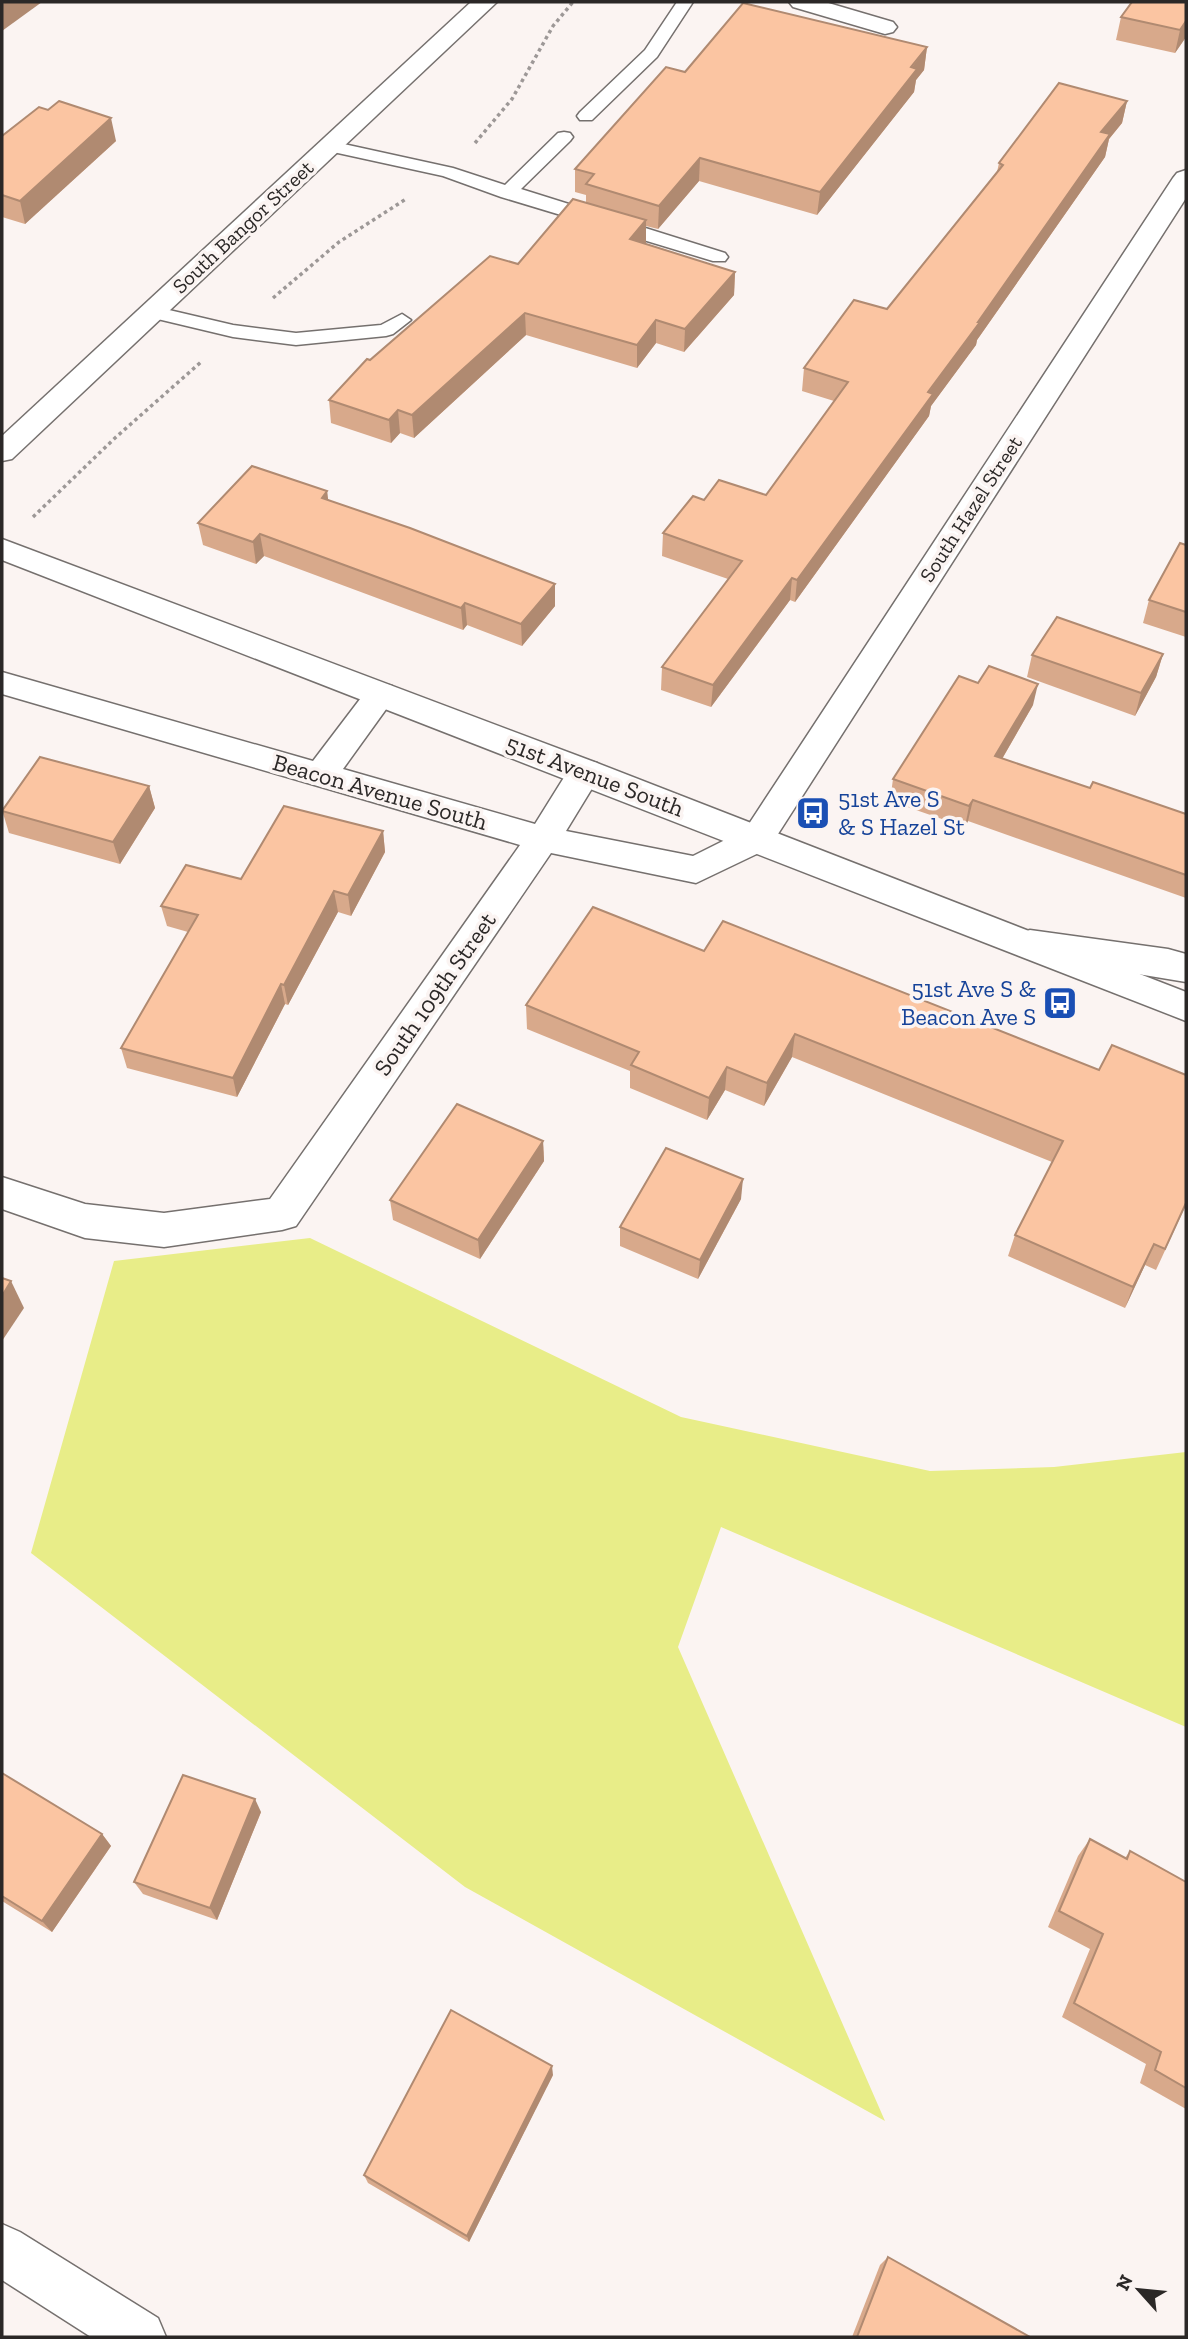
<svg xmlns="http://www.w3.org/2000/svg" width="1188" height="2339" font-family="'Zilla Slab',serif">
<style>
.green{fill:#e8ed88}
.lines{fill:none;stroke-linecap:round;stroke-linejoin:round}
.lane-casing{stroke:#75706e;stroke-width:3}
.street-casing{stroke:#75706e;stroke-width:3}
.secondary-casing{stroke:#75706e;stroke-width:3}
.path{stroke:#9d9897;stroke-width:3.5;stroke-dasharray:3.5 3.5;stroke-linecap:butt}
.lane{fill:#fff;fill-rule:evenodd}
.street{fill:#fff;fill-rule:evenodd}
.secondary{fill:#fff;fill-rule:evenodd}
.wall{fill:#d8a98b}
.shaded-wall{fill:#b08a71}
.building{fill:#fbc5a2;stroke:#b08a71;stroke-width:2}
.labels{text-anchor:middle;stroke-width:7;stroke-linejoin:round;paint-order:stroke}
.far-street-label{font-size:21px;fill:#2b2827;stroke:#fbf4f2}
.street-label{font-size:24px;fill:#2b2827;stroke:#fbf4f2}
.transit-label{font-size:24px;fill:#164399;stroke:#fbf4f2;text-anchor:start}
</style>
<rect width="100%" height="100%" fill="#fbf4f2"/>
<path class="green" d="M310,1238l371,179 249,54 124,-4 132,-15v275l-465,-200 -43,120 207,474 -420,-234 -434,-334 83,-292z"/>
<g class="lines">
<g class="lane-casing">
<g id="lane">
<path d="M677,2h16l-36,55 -65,63h-12l-3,-4 3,-4 65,-62z"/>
<path d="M564,132l6,1 3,4 -3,4 -49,48 204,64 3,4 -3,4h-12l-212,-64 -58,-21 -119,-26 -3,-4 9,-5 123,27 52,17 53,-52z"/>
<path d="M152,306l81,19 63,8 85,-8 21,-11 9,6 -18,14 -7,2 -90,9 -63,-8 -88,-21 -2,-4 2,-4z"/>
</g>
</g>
<g class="street-casing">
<g id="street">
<path d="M789,2h36l68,20 4,5 -4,5 -8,2 -92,-27z"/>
<path d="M1186,170v28l-417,650 -73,35 -145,-30 -255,373 -14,4 -118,17 -79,-9 -83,-29v-32l83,27 79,9 106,-14 250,-354 -518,-151v-22l311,89 57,-75 11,-3 11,3 5,8 -54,75 192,55 38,-61 12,-3 12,3 5,9 -36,59 127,25 52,-26 428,-652 4,-5z"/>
<path d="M1030,930l138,19 18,5v28l-169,-28 -5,-10 5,-10z"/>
<path d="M2,2224l18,8 138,86 8,19h-75l-89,-57z"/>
</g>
</g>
<g class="secondary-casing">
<g id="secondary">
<path d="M471,2h26l-485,457 -10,2v-25z"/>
<path d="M2,539l595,224 589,229v29l-1184,-461z"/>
</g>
</g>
<g class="path">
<path d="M475,143l37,-44 41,-73 20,-24"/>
<path d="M273,298l66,-56 67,-43"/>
<path d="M33,517l82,-79 86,-76"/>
</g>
<use href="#lane" class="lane"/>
<use href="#street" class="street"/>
<use href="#secondary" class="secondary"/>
</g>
<g class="wall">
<path d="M1186,2v35l-11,16 -59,-13 5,-23z"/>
<path d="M927,47l-3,23 -8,10 -2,12 -97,123 -118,-34 -41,48 -12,-3 -1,18 90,28 -1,23 -50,57 -28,-9 -19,25 -111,-33 -112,103 -14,-5 -9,10 -60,-20 -2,-23 41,-40 148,-96 68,-61v-8l-11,-3v-23l110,-97z"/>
<path d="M1127,101l-5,22 -13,16 -4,18 -128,183 -1,5 -45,61 -2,10 -134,186 -5,-2 -79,107 -50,-17 1,-23 66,-88 -66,-23 1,-23 41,-33 62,-5 68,-94 -32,-10 2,-23 83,-59 110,-137 2,-9z"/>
<path d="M2,136l114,5 -91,83 -23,-7z"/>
<path d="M327,491l1,9 227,106 -33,40 -55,-21 -4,5 -199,-74 -8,8 -53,-19 -5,-22z"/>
<path d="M1186,545v92l-43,-14 6,-23z"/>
<path d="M1163,654l-7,23 -21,39 -108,-39 5,-22z"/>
<path d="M1033,705l-31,54 88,29 96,26v84l-218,-77 -3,6 -75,-26 3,-22z"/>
<path d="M149,786l6,22 -35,56 -111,-31 -7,-23z"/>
<path d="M383,831l2,21 -34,64 -13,-4 -50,93 -3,-1 -48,93 -110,-29 -6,-20 67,-116 -21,-6 -6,-20z"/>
<path d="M704,951l482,254 -30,65 -11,-5 -20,43 -117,-52 7,-21 37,-73 -260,-105 -28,49 -39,-16 -18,30 -77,-32v-17l-103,-42 -1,-24z"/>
<path d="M543,1141l1,20 -64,98 -87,-39 -3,-20z"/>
<path d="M741,1199l-43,80 -78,-33v-19z"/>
<path d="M2,1773l100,61 9,12 -59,86 -50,-31z"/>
<path d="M261,1812l-44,108 -74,-26 -9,-12z"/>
<path d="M1090,1839l35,19 5,-7 56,31v227l-46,-26 6,-19 -84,-47 28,-68 -42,-22 30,-71z"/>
<path d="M553,2075l-84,167 -101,-59 -4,-8z"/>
<path d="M888,2257l142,80h-178l28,-72z"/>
</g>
<g class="shaded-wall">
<path d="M5,2h37l-40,29v-27z"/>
<path d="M1186,21v16l-11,16 5,-23z"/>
<path d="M927,47l-3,23 -8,10 -2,12 -97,123 3,-23z"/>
<path d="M1127,101l-5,22 -13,16 -4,18 -128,183 -1,5 -45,61 -2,10 -134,186 2,-22 181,-258 123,-190z"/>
<path d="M111,118l5,23 -91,83 -5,-23z"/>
<path d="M700,158l-1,23 -41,48 1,-23z"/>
<path d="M646,220v23l-16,19v-23z"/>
<path d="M735,272l-1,23 -50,57 1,-23z"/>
<path d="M525,313l1,22 -112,103 -2,-23z"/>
<path d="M656,320v23l-19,25v-23z"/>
<path d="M398,410l2,23 -9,10 -2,-23z"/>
<path d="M327,491l3,23 -8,-16z"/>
<path d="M260,534l4,22 -8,8 -3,-22z"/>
<path d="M792,578l-2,22 -79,107 2,-22z"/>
<path d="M555,584v22l-33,40 -1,-22z"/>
<path d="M465,603l2,22 -4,5 -2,-22z"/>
<path d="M1163,654l-7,23 -21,39 6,-23z"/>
<path d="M1038,684l-5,21 -42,73 4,-22z"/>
<path d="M149,786l6,22 -35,56 -7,-22z"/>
<path d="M973,800l-5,21 -3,6 4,-21z"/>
<path d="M383,831l2,21 -34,64 -3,-21z"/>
<path d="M334,891l4,21 -50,93 -4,-20z"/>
<path d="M281,984l4,20 -48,93 -4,-19z"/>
<path d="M795,1034l-3,23 -28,49 3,-23z"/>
<path d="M727,1067l-2,23 -18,30 2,-22z"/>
<path d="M543,1141l1,20 -64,98 -2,-19z"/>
<path d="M743,1179l-2,20 -43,80 2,-19z"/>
<path d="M1154,1244l-9,21 -20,43 8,-21z"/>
<path d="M11,1281l13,27 -22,33v-45z"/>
<path d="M255,1799l6,13 -44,108 -7,-12z"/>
<path d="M102,1834l9,12 -59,86 -10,-11z"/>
<path d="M552,2066l1,9 -84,167 -2,-6z"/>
</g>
<g class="building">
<path d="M1132,2h54v19l-6,9 -59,-13z"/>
<path d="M743,3l184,44 -16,20 6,2 -97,123 -120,-34 -41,48 -73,-22 8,-10 -19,-5 91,-102 19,5z"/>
<path d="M1059,83l68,18 -26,31 9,2 -132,188h2l-52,70 5,2 -136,186 -5,-2 -79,107 -51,-18 80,-106 -79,-28 30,-37 11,4 15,-20 47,15 82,-113 -44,-14 50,-68 33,9 116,-144 -4,-2z"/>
<path d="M59,101l52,17 -91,83 -18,-6v-59l37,-29 9,3z"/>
<path d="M573,199l73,21 -16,19 105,33 -50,57 -29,-9 -19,25 -112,-32 -113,102 -14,-5 -9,10 -60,-20 38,-41 3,1 120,-104 28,8z"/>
<path d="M252,466l75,25 -5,7 88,30 145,56 -34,40 -56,-21 -4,5 -201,-74 -7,8 -55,-19z"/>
<path d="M1180,543l6,2v67l-37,-12z"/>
<path d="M1057,617l106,37 -22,39 -109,-38z"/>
<path d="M989,666l49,18 -43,72 95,32 3,-6 93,32v61l-213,-75 -4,6 -76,-27 66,-103 19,7z"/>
<path d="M40,757l109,29 -36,56 -111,-31z"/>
<path d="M284,806l99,25 -35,64 -14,-4 -50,94 -3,-1 -48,94 -112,-30 77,-133 -37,-9 25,-41 55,14z"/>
<path d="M593,907l111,44 19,-30 376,149 13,-25 74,30v128l-21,46 -11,-5 -21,43 -118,-52 48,-94 -268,-107 -28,49 -40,-16 -18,31 -78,-33 8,-13 -113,-47z"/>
<path d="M457,1104l86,37 -65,99 -88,-40z"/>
<path d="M666,1148l77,31 -43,81 -80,-33z"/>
<path d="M2,1278l9,3 -9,15z"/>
<path d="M2,1773l100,61 -60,87 -40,-25z"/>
<path d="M183,1775l72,24 -45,109 -76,-26z"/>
<path d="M1090,1839l37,20 3,-8 56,31v206l-31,-18 6,-18 -87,-49 29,-69 -44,-23z"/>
<path d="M451,2010l101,56 -85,170 -103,-61z"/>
<path d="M888,2257l142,80h-173z"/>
</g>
<defs>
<g id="bus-square" transform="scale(1.75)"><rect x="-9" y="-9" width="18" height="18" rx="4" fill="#1a4fb4" stroke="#fbf4f2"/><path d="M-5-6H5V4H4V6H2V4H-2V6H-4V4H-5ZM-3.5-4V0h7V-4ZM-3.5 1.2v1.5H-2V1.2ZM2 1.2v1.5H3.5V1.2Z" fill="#fff"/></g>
</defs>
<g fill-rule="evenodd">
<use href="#bus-square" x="813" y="813"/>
<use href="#bus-square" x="1060" y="1003"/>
</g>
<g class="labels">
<g class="far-street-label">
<text transform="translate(243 227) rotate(-43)" y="7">South Bangor Street</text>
<text transform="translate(971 509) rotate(-57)" y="7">South Hazel Street</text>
</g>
<g class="street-label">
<text transform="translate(595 776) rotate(21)" y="8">51st Avenue South</text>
<text transform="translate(380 792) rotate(16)" y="8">Beacon Avenue South</text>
<text transform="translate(435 994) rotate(-55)" y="8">South 109th Street</text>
</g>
<g class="transit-label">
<text x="838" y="807">51st Ave S<tspan x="838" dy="28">&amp; S Hazel St</tspan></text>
<text x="1036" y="997" text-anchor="end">51st Ave S &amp;<tspan x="1036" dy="28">Beacon Ave S</tspan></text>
</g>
</g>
<rect width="1188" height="2339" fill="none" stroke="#2b2827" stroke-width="7"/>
<g transform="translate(1139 2290) rotate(297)" stroke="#fbf4f2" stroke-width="5" paint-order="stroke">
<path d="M0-5L12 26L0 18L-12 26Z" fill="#2b2827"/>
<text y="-10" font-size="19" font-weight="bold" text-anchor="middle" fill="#2b2827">N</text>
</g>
</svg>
